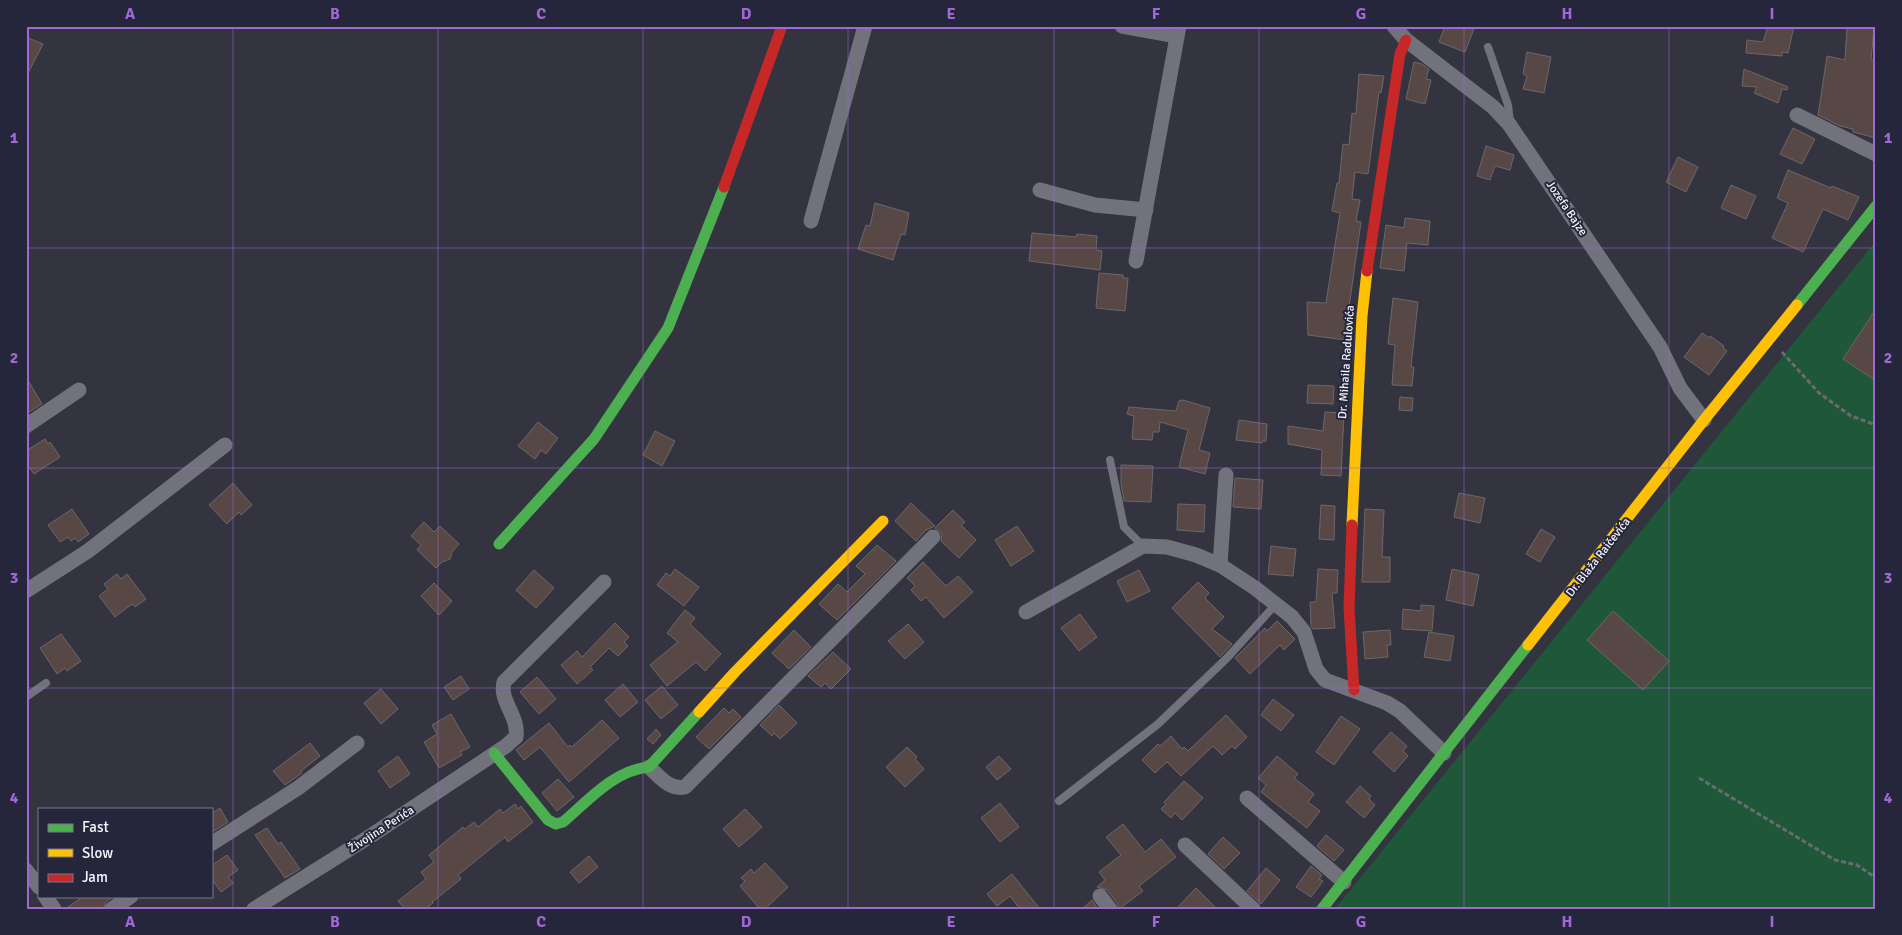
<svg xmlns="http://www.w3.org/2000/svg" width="1902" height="935" font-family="Signika,sans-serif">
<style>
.green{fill:#1e5838}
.building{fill:#574845;stroke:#6c676a}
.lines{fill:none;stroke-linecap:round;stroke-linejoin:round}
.path{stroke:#6a6a73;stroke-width:3;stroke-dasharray:5 2.5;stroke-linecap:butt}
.lane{stroke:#72727c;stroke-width:8}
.street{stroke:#72727c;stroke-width:15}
.fast{stroke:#4caf50;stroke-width:11}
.slow{stroke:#ffc107;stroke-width:11}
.jam{stroke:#c62828;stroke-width:11}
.grid{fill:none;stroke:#9f68d2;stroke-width:1;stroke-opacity:0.55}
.labels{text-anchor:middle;stroke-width:4;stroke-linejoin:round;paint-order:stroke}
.street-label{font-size:12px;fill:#f4f4fd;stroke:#25253b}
.neatline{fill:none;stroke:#9f68d2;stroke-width:2}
.grid-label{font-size:16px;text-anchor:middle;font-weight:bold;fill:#9f68d2}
</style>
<rect width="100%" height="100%" fill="#343440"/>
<path class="green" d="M1876,241v668h-541z"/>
<g class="building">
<path d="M1445,26h30l-10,26 -26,-10z"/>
<path d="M1768,26h26l-6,27 -6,-1v4l-36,-3 1,-13 16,2z"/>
<path d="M1847,26l27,2 -3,32 5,1v77l-23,-6v-3l-13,-3 -22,-11 9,-59 18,4z"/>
<path d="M26,37l17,7 -17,33z"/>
<path d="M1527,52l24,5 -7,36 -21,-4 4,-13 -4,-2z"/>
<path d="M1414,62l8,2 7,5 -3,10 5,1 -6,24 -19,-5z"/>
<path d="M1744,69l44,18 -1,3 -5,-1 -4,14 -24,-10 3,-6 -15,-1z"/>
<path d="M1359,74l25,2 -3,17 -2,-1 -11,82 -13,-2 -3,27 8,1 -4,21 5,1 -13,92h2l-4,26 -38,-5 -1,-33 19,1 14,-90 -8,-2 5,-28h2l4,-39 6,1 3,-32 4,1z"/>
<path d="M1793,128l22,11 -13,25 -22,-10z"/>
<path d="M1486,146l28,9 -4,15 -15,-4 -5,14 -13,-4z"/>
<path d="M1678,157l20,10 -12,25 -20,-10z"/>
<path d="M1788,170l43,18 1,-2 27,11 -11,23 -25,-11 -20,43 -31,-14 16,-35 -11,-5z"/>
<path d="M1731,185l25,11 -10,23 -25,-11z"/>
<path d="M875,203l34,10 -4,22 -4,-1 -8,26 -35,-11 8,-24 4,1z"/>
<path d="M1405,218l25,3 -2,24 -21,-2 -3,28 -24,-3 6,-43 18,3z"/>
<path d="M1032,233l44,4 1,-3 20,2 -1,14 6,1 -2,19 -71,-9z"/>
<path d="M1099,273l24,2v3h5l-3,33 -29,-3z"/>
<path d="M1393,298l25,4 -7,65h3l-2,19 -20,-1 3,-40 -7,-1z"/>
<path d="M1876,309v72l-33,-22z"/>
<path d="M1702,333l7,5 1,-2 14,10 -1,2 4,3 -18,24 -25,-18z"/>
<path d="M26,377l16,27 -16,10z"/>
<path d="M1308,385l26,1 -1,18 -26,-1z"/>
<path d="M1400,397l13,1 -1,13 -13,-1z"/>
<path d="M1183,400l27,8 -11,42 11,3 -5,21 -26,-7 9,-37 -28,-8 -1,10h-6l-1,8 -20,-1 2,-23 -7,-2 2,-7 47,4 3,-10z"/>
<path d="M1325,412l19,1 -3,63 -20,-1 1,-25 -34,-6v-18l35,5z"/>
<path d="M1239,420l28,4 -1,17h-3l-1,2 -26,-3z"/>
<path d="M538,422l20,16 -12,16 -5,-4 -6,9 -17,-13z"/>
<path d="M655,431l20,10 -13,25 -19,-11z"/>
<path d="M45,439l3,5 2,-2 10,15 -26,17 -8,-11v-12z"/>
<path d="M1121,465l32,1 -2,36 -27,-1 -3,-17z"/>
<path d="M1235,478l28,2 -2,29 -28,-2z"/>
<path d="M233,483l19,22 -11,10 -2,-3 -12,12 -18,-19z"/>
<path d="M1459,493l26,5 -5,25 -26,-6z"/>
<path d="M911,503l24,23 -9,4 -10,11 -21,-20z"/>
<path d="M1178,504l27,1 -1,27 -27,-2z"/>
<path d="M1321,505l14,1 -1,34 -15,-1z"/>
<path d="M72,509l17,25 -11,8 -3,-4 -4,3 -3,-4 -8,5 -12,-17z"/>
<path d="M1365,509l19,1 -2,47h8v25h-28z"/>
<path d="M953,510l12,12 -4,3 15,15 -17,18 -18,-17 1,-7 -7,-6z"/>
<path d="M424,522l10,10 6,-6 19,18 -7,8 -2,7 -8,3 -6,6 -19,-18 4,-5 -10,-9z"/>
<path d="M1017,526l17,25 -23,15 -16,-26z"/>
<path d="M1541,529l14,8 -15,25 -14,-8z"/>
<path d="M877,545l19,16 -59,59 -18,-16 19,-20 9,8 18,-18 -9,-8z"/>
<path d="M1271,546l25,3 -3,27 -25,-2z"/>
<path d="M923,562l23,24 12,-10 15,16 -29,26 -18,-21 -5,4 -10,-11 4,-4 -8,-8z"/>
<path d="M675,569l24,18 -15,19 -27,-21 9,-12 4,3z"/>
<path d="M1318,569l20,1 -1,23h-5l3,35 -22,1 -2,-3 -1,-24h6z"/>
<path d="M1452,569l27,6 -6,31 -27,-6z"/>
<path d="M534,570l20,18 -18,20 -20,-18z"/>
<path d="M1139,570l11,21 -23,11 -10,-21z"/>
<path d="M117,574l4,5 6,-5 19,25 -11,8 -3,-3 -17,13 -16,-21 9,-7 -4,-5z"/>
<path d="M1198,582l11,11 -4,5 19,19 -12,12 20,15 -12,13 -48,-49z"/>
<path d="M434,583l18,18 -13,14 -18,-19z"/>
<path d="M1421,605l13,1 -2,25 -30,-2 1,-20 18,2z"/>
<path d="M685,610l10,8 -5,6 31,30 -16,17 -9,-9 -29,24 -17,-21 28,-23 -11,-9z"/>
<path d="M1613,611l56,50 -26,29 -56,-50z"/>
<path d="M1080,614l17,23 -18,14 -18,-23z"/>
<path d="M1277,621l18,18 -11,11 -4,-5 -30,29 -15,-16 30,-30 2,3z"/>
<path d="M615,623l14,14 -5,5 4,4 -10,10 -9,-8 -19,19 3,3 -16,14 -16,-19 16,-14 5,6z"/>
<path d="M908,624l16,18 -19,17 -17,-18z"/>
<path d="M794,630l17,17 -22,22 -17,-16z"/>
<path d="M1390,630l1,15h-4l1,12 -23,2 -2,-27z"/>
<path d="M1429,632l25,4 -4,25 -26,-4z"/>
<path d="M61,634l20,27 -14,10 -2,-3 -8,6 -17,-26z"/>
<path d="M833,652l18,17 -20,20 -6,-6 -4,4 -13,-11z"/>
<path d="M461,676l8,13 -16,11 -9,-13z"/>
<path d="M537,677l19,22 -17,15 -19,-22z"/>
<path d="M623,684l15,18 -18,15 -15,-17z"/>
<path d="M662,686l16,19 -17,14 -16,-19z"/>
<path d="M381,689l17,20 -17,15 -17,-21z"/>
<path d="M1273,699l21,16 -13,16 -20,-16z"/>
<path d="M779,705l18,18 -17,16 -6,-6 -2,3 -12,-11z"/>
<path d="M724,708l5,5 4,-4 8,8 -32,32 -13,-12z"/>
<path d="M451,714l19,33 -10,5 2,3 -23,13 -15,-26 13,-8 -5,-9z"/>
<path d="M1226,715l21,22 -12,12 -3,-3 -10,9 -9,-9 -32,30 -14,-14 -12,11 -13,-13 16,-16 2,2 11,-10 11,13 2,-2 4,4z"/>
<path d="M1341,716l19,13 -26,36 -18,-13z"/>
<path d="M602,720l17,18 -50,44 -29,-35 -16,13 -8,-10 33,-27 19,24 2,-2 2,2z"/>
<path d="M656,729l5,6 -8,9 -6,-5z"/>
<path d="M1391,732l16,14 -4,5 5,5 -14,16 -21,-20z"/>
<path d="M310,743l10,13 -19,15 1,2 -17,12 -12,-14z"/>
<path d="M907,747l10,10 -2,2 9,10 -19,18 -19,-20z"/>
<path d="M398,756l12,18 -20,14 -12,-17z"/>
<path d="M999,756l12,13 -14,11 -11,-13z"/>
<path d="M1277,756l21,18 -4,4 20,16 -6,8 12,9 -13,17 -46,-36 5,-7 -8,-7z"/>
<path d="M558,779l16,18 -17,14 -15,-18z"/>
<path d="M1184,781l19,17 -21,22 -7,-7 -4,5 -10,-9 5,-5 -2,-2z"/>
<path d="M1360,786l11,10 -2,3 6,6 -11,13 -18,-16z"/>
<path d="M1000,803l19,24 -19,15 -19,-24z"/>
<path d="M515,804l3,5 3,-3 12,16 -25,20 -3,-5 -47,38 3,4 -29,23 1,1 -8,6h-20l-7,-8 28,-22 -5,-7 13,-10 -5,-7 34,-28 2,2 9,-7 4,5 22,-18 3,4z"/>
<path d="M220,808l8,14 -17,11v-19z"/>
<path d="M745,809l17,18 -23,20 -16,-18z"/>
<path d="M1123,824l22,28 16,-13 15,18 -37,29 4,5 -24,18 -2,-6 -10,-13 -10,-3 8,-7 -6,-8 22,-17 -15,-18z"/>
<path d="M267,828l11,16 3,-2 19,27 -15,9 -30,-43z"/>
<path d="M1326,835l18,15 -10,11 -17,-15z"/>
<path d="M1223,837l17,16 -16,16 -16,-15z"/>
<path d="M227,855l11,15 -10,7 5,6 -12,9 -10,-14v-12z"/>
<path d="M589,856l9,11 -19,16 -9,-11z"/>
<path d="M765,863l23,24 -23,22h-5l-20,-23 5,-5 -4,-3 10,-9 3,4z"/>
<path d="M1311,866l11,9 -3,4 4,2 -12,16 -15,-10z"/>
<path d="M1266,868l14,12 -19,24 -14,-13z"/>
<path d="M1012,874l28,35h-20l-10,-13 -13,10 -10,-12z"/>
<path d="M1196,888l21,21h-41z"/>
<path d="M84,896h30l-8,6 -3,7h-38z"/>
<path d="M1092,900l6,9h-16z"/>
</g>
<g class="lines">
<g class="path">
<path d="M1782,352l37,41 32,23 25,9"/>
<path d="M1699,778l136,82 22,5 19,13"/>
</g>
<g class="lane">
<path d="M1488,47l20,58 2,17"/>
<path d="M1110,460l14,67 19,19"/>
<path d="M26,697l20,-14"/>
<path d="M1059,801l99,-77 69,-66 49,-54"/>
</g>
<g class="street">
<path d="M1122,26l55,10"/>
<path d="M1394,26l12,14 87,67 16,17 151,223 20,41 24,32"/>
<path d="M1797,115l79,39"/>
<path d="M1040,190l55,15 51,5"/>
<path d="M811,221l54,-195"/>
<path d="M1136,261l43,-235"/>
<path d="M26,426l53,-36"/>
<path d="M1220,565l6,-90"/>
<path d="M26,591l62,-40 137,-106"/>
<path d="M1026,612l117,-66 24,1 29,8 24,10 35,23 37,29 12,15 12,37 9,11 62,23 13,8 44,42"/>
<path d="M649,767c11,10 20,23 36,20l248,-250"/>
<path d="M1247,798l97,84"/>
<path d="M211,844l87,-56 59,-45"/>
<path d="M1185,845l68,64"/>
<path d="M26,870l13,17"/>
<path d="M45,896l9,13"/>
<path d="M1100,896l10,13"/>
<path d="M112,909l19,-13"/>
<path d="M254,909l118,-74 134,-89 10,-9c3,-22 -17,-35 -12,-55l100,-100"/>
</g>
<g class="fast">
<path d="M1797,305l79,-99"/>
<path d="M499,544l95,-105 74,-111 56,-141"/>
<path d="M494,753l54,67 8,4 7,-2c25,-21 51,-52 86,-55l50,-55"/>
<path d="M1322,909l206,-264"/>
</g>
<g class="slow">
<path d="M1352,525l10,-209 5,-45"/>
<path d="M1528,645l176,-225 93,-115"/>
<path d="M699,712l36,-40 148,-151"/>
</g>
<g class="jam">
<path d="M724,187l58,-161"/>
<path d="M1367,271l33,-217 6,-14"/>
<path d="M1352,525l-3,83 5,82"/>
</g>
</g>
<path class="grid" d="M233,26v883M438,26v883M643,26v883M848,26v883M1054,26v883M1259,26v883M1464,26v883M1669,26v883M26,248h1850M26,468h1850M26,688h1850"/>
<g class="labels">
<g class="street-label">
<text transform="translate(1567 208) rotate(56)" y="4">Jozefa Bajze</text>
<text transform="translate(1346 362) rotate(-86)" y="4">Dr. Mihaila Radulovića</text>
<text transform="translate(1598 557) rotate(-52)" y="4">Dr. Blaža Raičevića</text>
<text transform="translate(381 829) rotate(-33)" y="4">Živojina Perića</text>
</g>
</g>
<rect width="1902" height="935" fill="none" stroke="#25253b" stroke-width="55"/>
<rect x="38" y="808" width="175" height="90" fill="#25253b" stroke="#787889"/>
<rect x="48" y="824" width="25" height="8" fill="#4caf50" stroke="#787889"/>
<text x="82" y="832" font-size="15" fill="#f4f4fd">Fast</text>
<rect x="48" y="849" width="25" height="8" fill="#ffc107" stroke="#787889"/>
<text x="82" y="858" font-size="15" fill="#f4f4fd">Slow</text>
<rect x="48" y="874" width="25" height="8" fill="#c62828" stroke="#787889"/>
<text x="82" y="882" font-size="15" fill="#f4f4fd">Jam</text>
<rect x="28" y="28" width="1846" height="880" class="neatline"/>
<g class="grid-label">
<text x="130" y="19">A</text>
<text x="335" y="19">B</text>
<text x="541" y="19">C</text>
<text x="746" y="19">D</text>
<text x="951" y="19">E</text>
<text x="1156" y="19">F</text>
<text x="1361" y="19">G</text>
<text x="1567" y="19">H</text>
<text x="1772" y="19">I</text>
<text x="14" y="143">1</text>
<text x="1888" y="143">1</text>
<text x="14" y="363">2</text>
<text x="1888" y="363">2</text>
<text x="14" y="583">3</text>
<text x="1888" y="583">3</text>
<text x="14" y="803">4</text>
<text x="1888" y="803">4</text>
<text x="130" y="927">A</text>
<text x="335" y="927">B</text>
<text x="541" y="927">C</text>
<text x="746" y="927">D</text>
<text x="951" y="927">E</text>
<text x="1156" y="927">F</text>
<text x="1361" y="927">G</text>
<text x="1567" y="927">H</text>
<text x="1772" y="927">I</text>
</g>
</svg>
